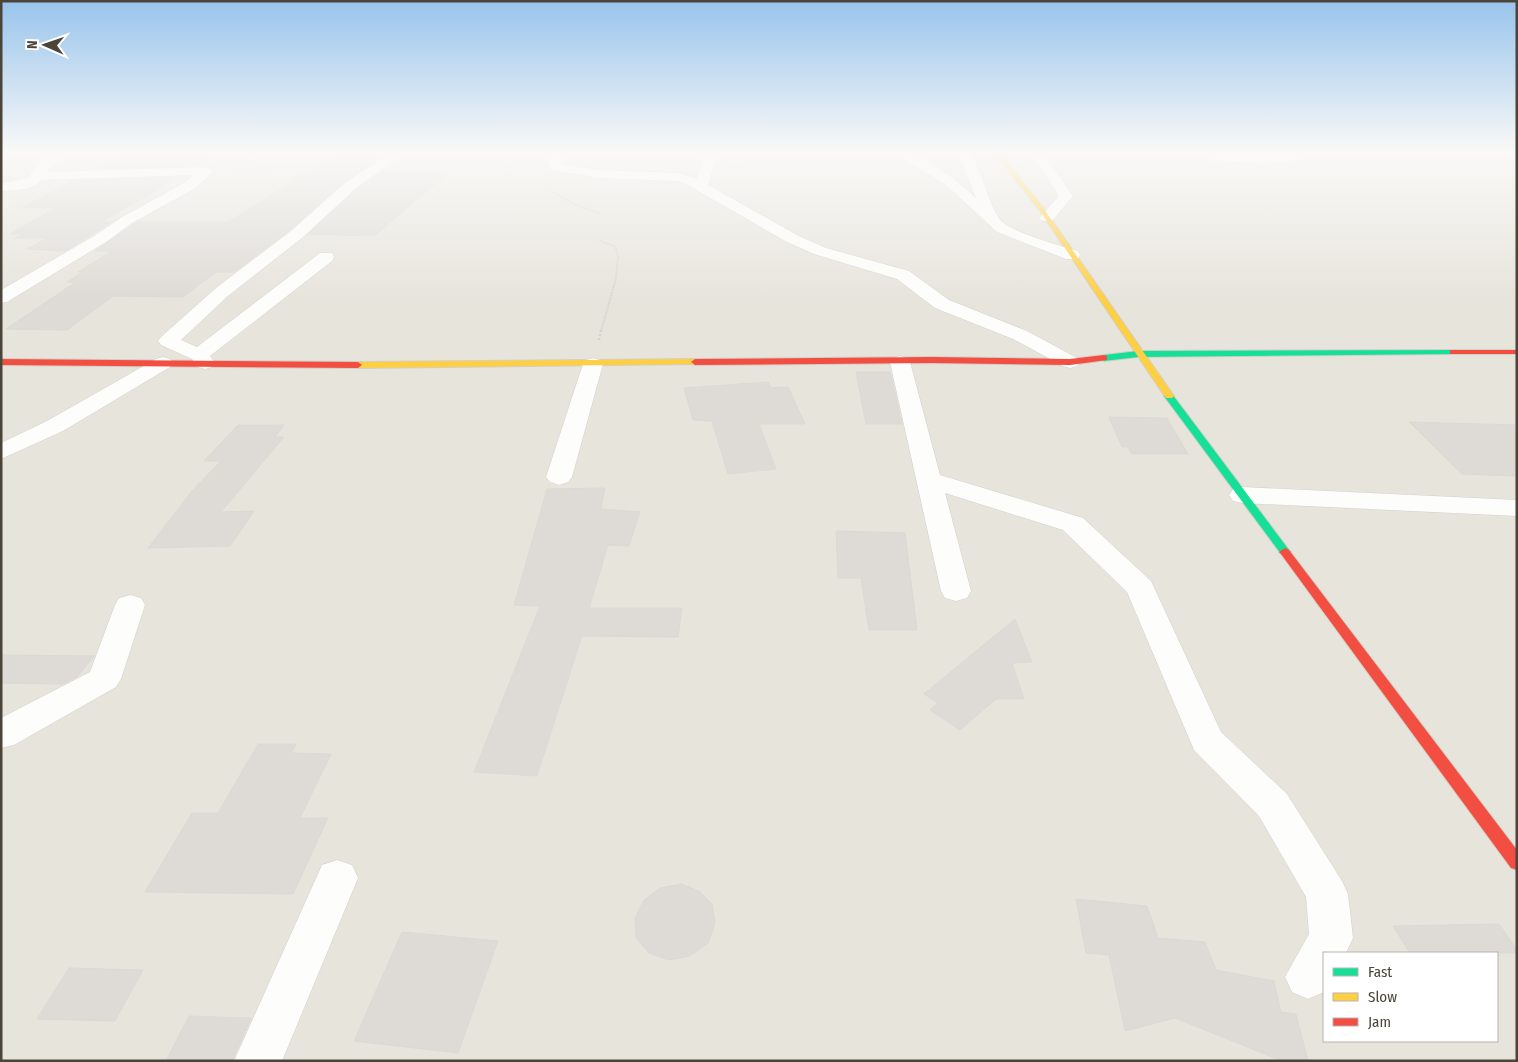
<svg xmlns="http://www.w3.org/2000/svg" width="1518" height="1062" font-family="'Fira Sans Condensed',sans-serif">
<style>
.residential{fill:#e7e4dc;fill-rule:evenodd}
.building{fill:#dedbd6;stroke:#dcd9d4}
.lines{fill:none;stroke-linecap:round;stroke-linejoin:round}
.street-casing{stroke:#d2d0cb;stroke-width:1}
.fast-casing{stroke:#d3cfc5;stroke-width:2}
.slow-casing{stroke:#d3cfc5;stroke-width:2}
.jam-casing{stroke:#d3cfc5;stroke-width:2}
.path-far1{stroke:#d3d2cc;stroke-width:2;stroke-dasharray:1 1;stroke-linecap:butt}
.path{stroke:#d3d2cc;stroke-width:2.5;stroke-dasharray:2 2;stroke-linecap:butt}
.street{fill:#fdfdfc;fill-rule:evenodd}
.fast{fill:#16e098;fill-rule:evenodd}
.slow{fill:#ffcf43;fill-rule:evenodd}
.jam{fill:#f24e42;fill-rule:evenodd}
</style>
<rect width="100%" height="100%" fill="#f4f2ee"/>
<path class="residential" d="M1,151h1516v910h-1516zM1324,953h173v88h-173z"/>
<g class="building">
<path d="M343,151h48l-46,30 -55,49 -56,42h-18l-33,25 -70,-1 -46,34 -61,-1 70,-47h-9l16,-10h-5l34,-21h-17l42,-29h91z"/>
<path d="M128,152l93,1 -21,12 -103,4z"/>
<path d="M382,172h67l-75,64 -66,-2 49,-45z"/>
<path d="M179,177l-78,45h10l-46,29 -38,-2 21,-11h-33l8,-4h-13l46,-26h-34l51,-27z"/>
<path d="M856,372h34l12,52h-36z"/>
<path d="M768,382l3,6 17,-1 17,37h-46l17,45 -48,5 -16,-53 -19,-1 -9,-32z"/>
<path d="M1109,417l58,1 21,36h-56l-4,-7h-6z"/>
<path d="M1409,422l108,3v51l-55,-2z"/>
<path d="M238,425h46l-9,12h9l-63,75 33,-1 -24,35 -82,2 44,-57 29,-30h-17z"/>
<path d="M605,488l-4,21 39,3 -11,34 -21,-1 -19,63h93l-4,29 -96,-1 -45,140 -63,-4 66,-166 -26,-1 33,-116z"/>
<path d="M836,531l69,2 12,97h-48l-8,-52h-23z"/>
<path d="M1015,619l17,43 -20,1 12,36h-28l-36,31 -30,-20 8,-7 -14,-9z"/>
<path d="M1,655l93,1 -17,21 -15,7 -61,-1z"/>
<path d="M258,744h38l-5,9 40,1 -31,64h28l-35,76 -148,-2 47,-79h26z"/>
<path d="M681,884l18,7 13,13 3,19 -7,20 -18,13 -21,4 -20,-7 -13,-15 -1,-20 9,-18 16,-12z"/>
<path d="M1076,899l71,7 11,32 47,4 11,28 58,11 7,31 15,2 12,47h-26l-107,-43 -50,13 -16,-76 -23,-2z"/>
<path d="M1499,924l18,26v3h-107l-17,-27z"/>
<path d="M402,932l96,9 -40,112 -104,-12z"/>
<path d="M69,968l74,2 -28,51 -78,-2z"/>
<path d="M189,1016l62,2 -19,43h-66z"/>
</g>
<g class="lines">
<g class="street-casing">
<g id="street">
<path d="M62,151h15l-28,17 -3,4 161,-5 7,4 -20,18 -62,34 -26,19 -99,60 -6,1v-13l93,-54 28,-19 62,-34 10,-8 -153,5c-8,11 -28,10 -40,11v-8l27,-5 11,-16z"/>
<path d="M394,151h14l-52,37 -53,49 -75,59 -47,44 16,7 123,-94h12l2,4 -2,4 -122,95 5,7 -3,4 -7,2 -7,-2 -6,-8 -31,-14 -3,-4 3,-4 55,-49 75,-57 55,-49z"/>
<path d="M556,151h13l-8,13 38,6 79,3 19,6 9,-28h12l-10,34 91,51 27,12 83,23 40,29 78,31 50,27 3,4 -3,4 -7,2 -7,-2 -50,-27 -78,-31 -38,-29 -83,-25 -27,-12 -101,-58 -9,-3 -78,-3 -48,-8 -4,-8z"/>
<path d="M889,151c29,-2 66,27 87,47l-19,-47h12c13,20 18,47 29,66 7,14 63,29 80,34l2,4 -2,4h-12l-69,-27 -52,-48z"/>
<path d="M1030,151h12l31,45 -21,25h-10l-3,-3 20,-22z"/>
<path d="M1293,151h14l1,2c-14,16 -74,8 -95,8l-6,-4 6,-4 59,1z"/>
<path d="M900,356l7,2 3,4 30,113 143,43 68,63 70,151 66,62 55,87 6,13 5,44 -7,15h-22v39l-16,7 -16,-7 -7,-15 24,-43 -3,-37 -47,-81 -65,-66 -67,-158 -64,-62 -118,-37 26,98 -4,7 -11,3 -11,-3 -4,-7 -51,-229 3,-4z"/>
<path d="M163,357l7,2 3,4 -3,4 -107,64 -62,28v-16l46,-22 109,-62z"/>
<path d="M593,358l7,2 3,4 -31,113 -4,5 -9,3 -9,-3 -4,-5 37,-113 3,-4z"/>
<path d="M1242,487l275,13v16l-275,-13 -9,-2 -4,-6 4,-6z"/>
<path d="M130,595l11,3 4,7 -24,74 -5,8 -102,58 -13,3v-30l89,-46 25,-67 4,-7z"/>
<path d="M337,860l15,5 6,13 -76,183h-48l88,-196z"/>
</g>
</g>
<g class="fast-casing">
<g id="fast">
<path d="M1453,350h3v4l-318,3 -34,4 -4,-3 4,-3 34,-4z"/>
<path d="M1169,393l3,1 117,156 2,2 -2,2h-8l-117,-158z"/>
</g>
</g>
<g class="slow-casing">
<g id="slow">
<path d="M993,151h5l46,58 130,187 -2,2h-6l-126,-187z"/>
<path d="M695,359l4,3 -1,2 -340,4 -4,-3 4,-3z"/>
</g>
</g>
<g class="jam-casing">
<g id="jam">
<rect x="1450" y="350" width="67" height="4"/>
<path d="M1104,355l3,1v4l-37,5 -138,-2 -237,2 -4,-3 4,-3 237,-2 138,2z"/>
<path d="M1,359l357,3 4,3 -4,3 -357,-3z"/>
<path d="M1285,548l4,2 228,300v20l-6,-2 -230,-314 -2,-2z"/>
</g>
</g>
<g class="path-far1">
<path d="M1511,151l6,2"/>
<path d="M423,155l20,7"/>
<path d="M429,156l26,-5"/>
<path d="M420,164h113"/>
<path d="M732,167l65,-16"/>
<path d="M230,170l108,-5"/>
<path d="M547,189l29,16 25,9"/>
<path d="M600,241l15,5 3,10 -2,23 -15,52"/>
</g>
<path class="path" d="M599,340l2,-10"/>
<use href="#street" class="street"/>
<use href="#fast" class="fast"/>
<use href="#slow" class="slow"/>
<use href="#jam" class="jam"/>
</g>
<linearGradient id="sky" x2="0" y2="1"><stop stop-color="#98c4ec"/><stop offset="0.51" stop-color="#faf9f7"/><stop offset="1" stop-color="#faf9f7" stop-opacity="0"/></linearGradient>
<rect width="1518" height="299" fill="url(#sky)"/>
<rect width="1518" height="1062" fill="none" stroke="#4b4439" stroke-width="5"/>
<rect x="1323" y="952" width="175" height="90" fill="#ffffff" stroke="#b7b4b0"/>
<rect x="1333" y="968" width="25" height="8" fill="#16e098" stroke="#b7b4b0"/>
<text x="1368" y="977" font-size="15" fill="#4b4439">Fast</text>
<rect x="1333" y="993" width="25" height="8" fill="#ffcf43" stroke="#b7b4b0"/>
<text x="1368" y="1002" font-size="15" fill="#4b4439">Slow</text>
<rect x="1333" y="1018" width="25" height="8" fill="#f24e42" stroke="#b7b4b0"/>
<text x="1368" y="1027" font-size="15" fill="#4b4439">Jam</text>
<g transform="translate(45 45) rotate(272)" stroke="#ffffff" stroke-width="4" paint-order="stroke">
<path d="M0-4L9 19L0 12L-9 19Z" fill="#4b4439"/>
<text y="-8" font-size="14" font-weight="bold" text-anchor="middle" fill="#4b4439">N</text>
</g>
</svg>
